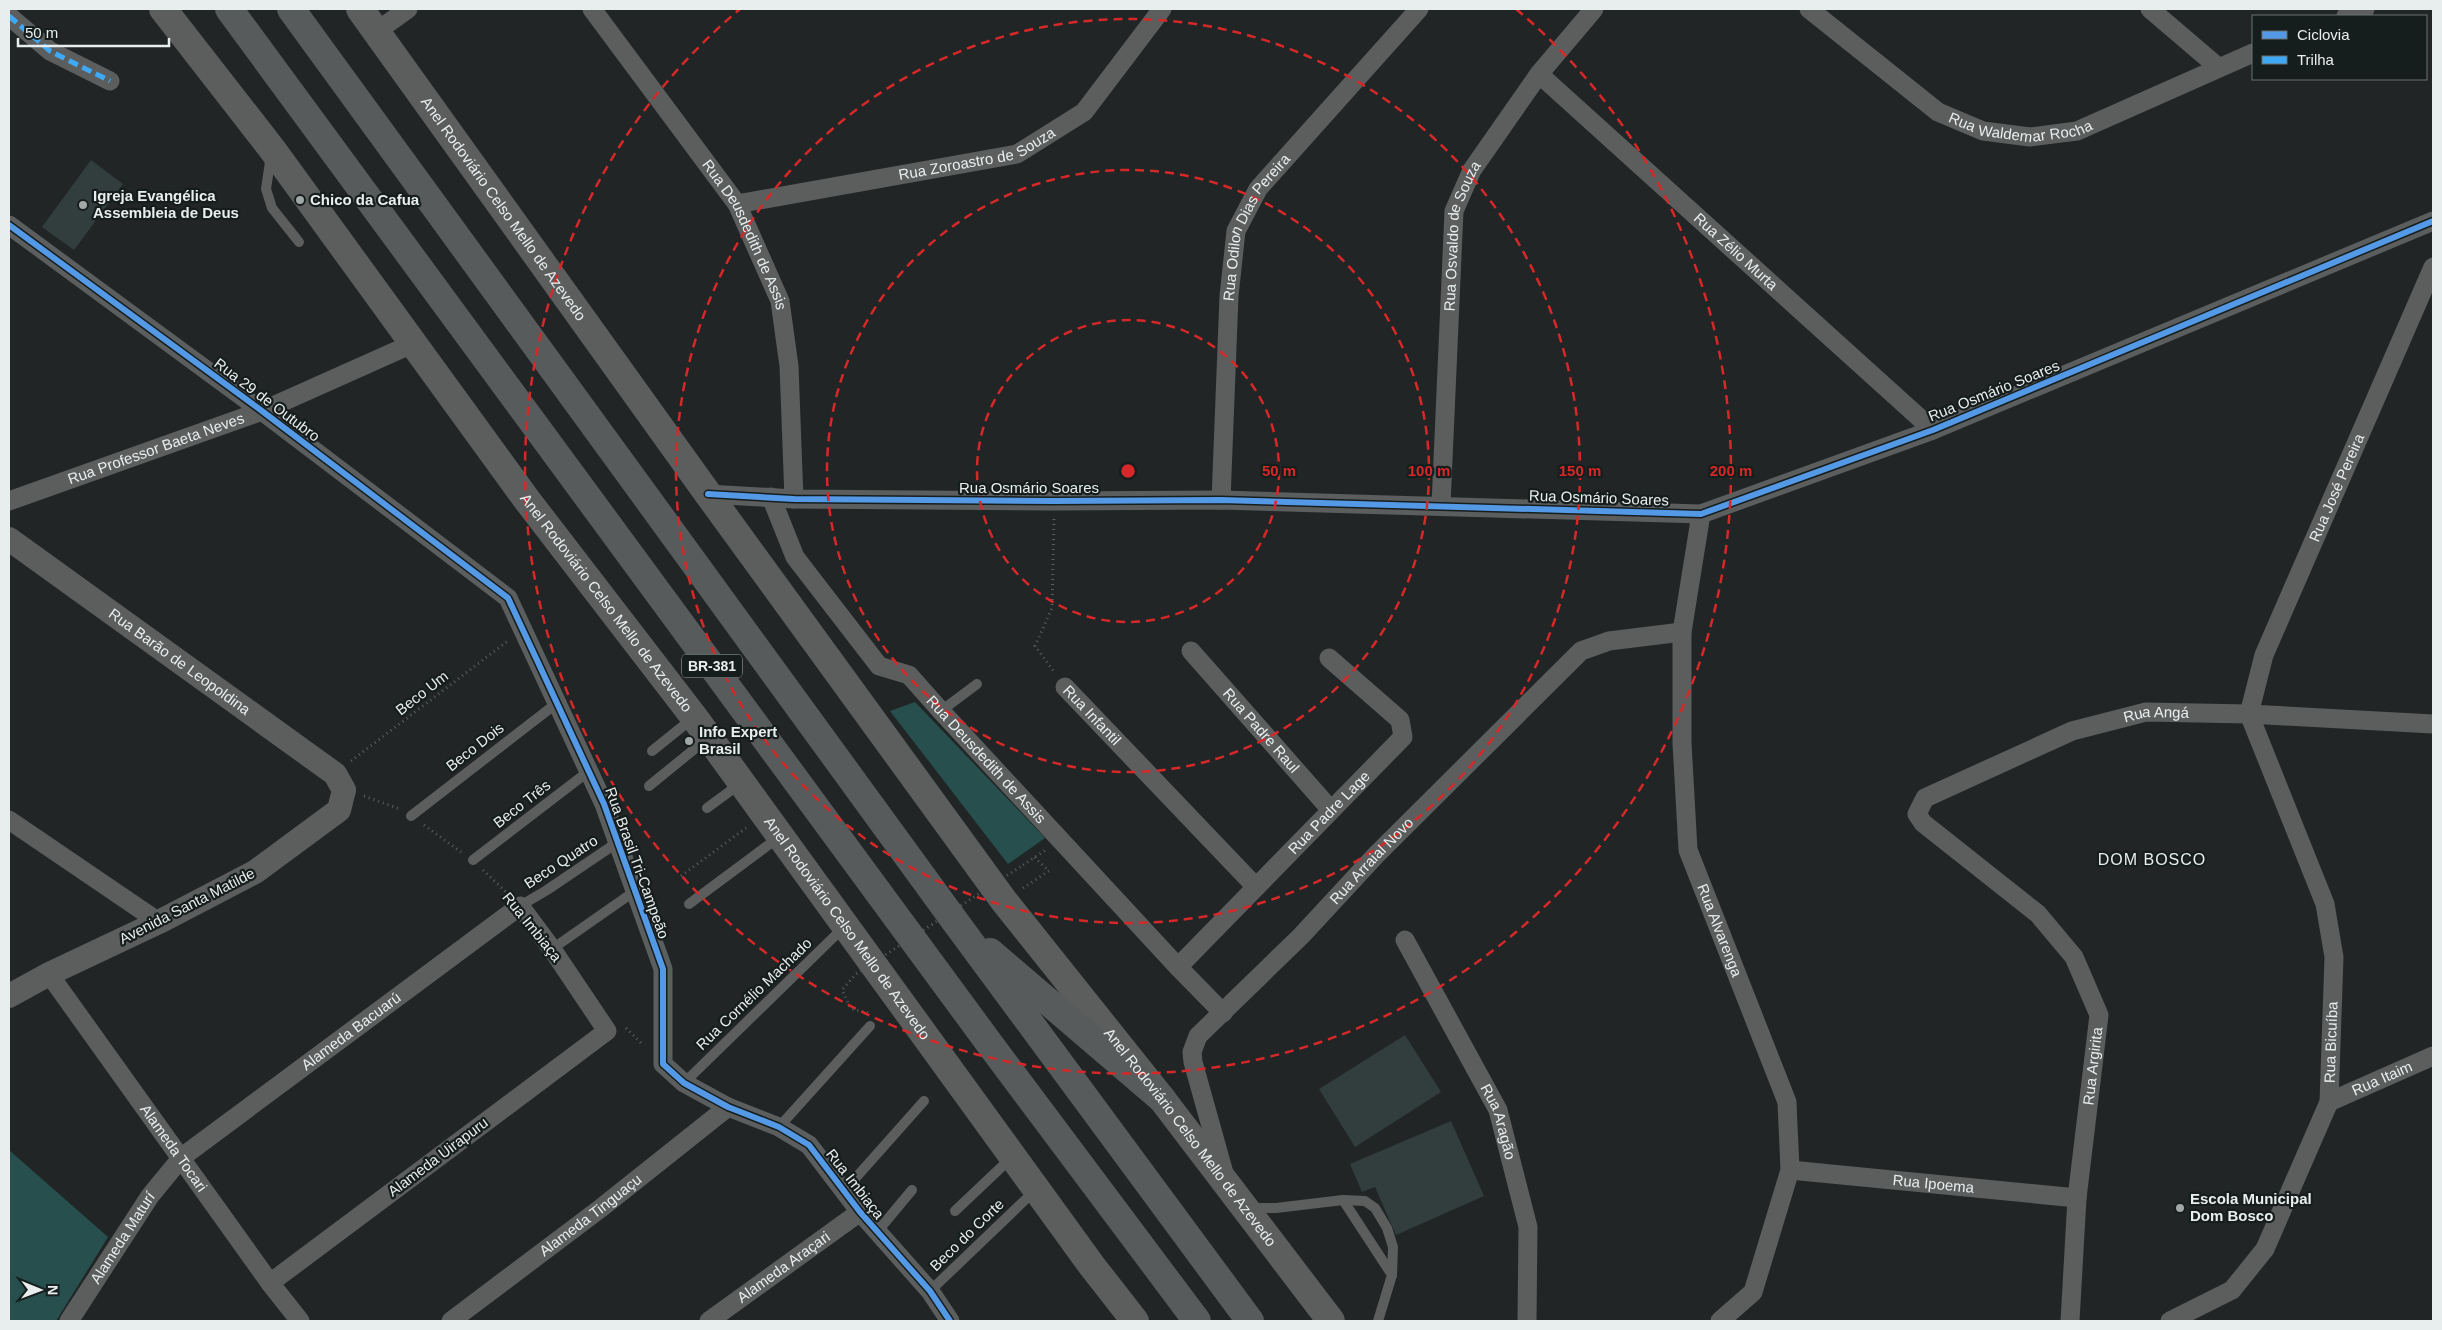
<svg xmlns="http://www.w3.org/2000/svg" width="2442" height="1330" font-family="Helvetica,sans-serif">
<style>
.green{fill:#264f4e}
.building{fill:#323d3d}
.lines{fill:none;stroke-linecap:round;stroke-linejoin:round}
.path{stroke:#5c5e5e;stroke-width:3;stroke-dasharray:1 4;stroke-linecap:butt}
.service{stroke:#5c5e5e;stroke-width:10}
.minor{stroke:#5c5e5e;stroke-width:19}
.tertiary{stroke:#5c5e5e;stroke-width:24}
.primary{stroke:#5c5e5e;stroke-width:28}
.motorway{stroke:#585b5b;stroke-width:28}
.path-bridge{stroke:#5c5e5e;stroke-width:3;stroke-dasharray:1 4;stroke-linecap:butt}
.quiet{stroke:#3fa9f5;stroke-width:5;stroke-dasharray:10 5;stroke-linecap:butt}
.cycleway-casing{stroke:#161d1d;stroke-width:9}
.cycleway{stroke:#5399e6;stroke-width:6}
.ring{fill:none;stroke:#d62828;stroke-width:2.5;stroke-dasharray:9 6}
.poi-dot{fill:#a2a7a7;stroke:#161d1d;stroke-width:2}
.labels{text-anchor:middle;stroke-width:4.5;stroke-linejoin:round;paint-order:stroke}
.shield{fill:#161d1d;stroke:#a9afaf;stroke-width:1}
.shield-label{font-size:14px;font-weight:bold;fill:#e8eded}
.street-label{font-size:15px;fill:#e8eded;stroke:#161d1d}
.poi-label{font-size:15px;font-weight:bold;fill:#e8eded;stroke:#161d1d;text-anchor:start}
.neighbourhood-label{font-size:16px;letter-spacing:1px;fill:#e8eded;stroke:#161d1d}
.centre{fill:#d62828;stroke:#161d1d;stroke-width:2.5}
.ring-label{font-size:15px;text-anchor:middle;font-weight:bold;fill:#d62828;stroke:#161d1d;stroke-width:4.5;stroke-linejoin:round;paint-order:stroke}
</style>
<rect width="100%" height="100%" fill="#212525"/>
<g class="green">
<path d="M915,702l130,136 -37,26 -118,-153z"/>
<path d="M9,1150l99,87 -52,84h-47z"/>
</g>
<g class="building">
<path d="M91,160l32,24 -49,66 -32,-23z"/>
<path d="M1405,1035l36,57 -86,55 -36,-58z"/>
<path d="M1451,1121l33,75 -88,39 -21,-48 -13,5 -12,-28z"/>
</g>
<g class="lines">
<g class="path">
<path d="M1054,519l-2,89 -17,38 20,27"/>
<path d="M351,761l158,-121"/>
<path d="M364,796l36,13"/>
<path d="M424,825l37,27"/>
<path d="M1023,865l23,-15"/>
<path d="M483,870l25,24"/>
<path d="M681,876l65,-48"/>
<path d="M1023,888l26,-17 -15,-14"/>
<path d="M626,1028l17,17"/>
</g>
<g class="service">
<path d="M271,155l-5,34 6,19 27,34"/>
<path d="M941,711l36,-27"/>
<path d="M652,751l41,-33"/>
<path d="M649,786l59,-48"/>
<path d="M707,808l34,-25"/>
<path d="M411,816l146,-113"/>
<path d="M473,860l116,-89"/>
<path d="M689,904l90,-67"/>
<path d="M520,906l27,-16 71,-48"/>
<path d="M552,949l83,-58"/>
<path d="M684,1083l161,-157"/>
<path d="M779,1127l91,-101"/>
<path d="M844,1191l80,-90"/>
<path d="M1343,1200l49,75 -14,46"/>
<path d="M1250,1208h26l67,-8 22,1 10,7 12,20 6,19 -1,28"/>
<path d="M955,1211l57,-54"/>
<path d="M877,1232l35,-42"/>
<path d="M930,1291l95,-91"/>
</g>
<g class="minor">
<path id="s1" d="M592,9l145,195 43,97 9,65 5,133"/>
<path id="s2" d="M1809,9l129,103 45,19 47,6 47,-6 176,-78"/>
<path d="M2150,9l68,58"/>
<path d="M9,16l41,35 60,30"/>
<path d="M2346,16l19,-7"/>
<path d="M377,31l31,-22"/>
<path id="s3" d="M1539,74l394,356"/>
<path id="s4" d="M737,204l280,-50 67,-42 78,-103"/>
<path d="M9,225l253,186 246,187 96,206 59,165v95l21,19 44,24 51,20 30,18 51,67 70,79 20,30"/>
<path d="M708,494l86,5 260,2 167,-1 480,14 232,-84 500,-209"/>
<path id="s5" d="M771,497l24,60 84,109 30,9 32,36 237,256 45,46"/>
<path id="s6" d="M1221,500l8,-204 7,-65 22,-42 161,-180"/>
<path id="s7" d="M9,501l253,-90 150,-67"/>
<path id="s8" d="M1441,505l13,-294 18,-41 67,-96 55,-65"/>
<path id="s9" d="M1701,514l-19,118v111l6,107 99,252 3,68 -37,122 -33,29"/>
<path id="s10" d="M1191,651l140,159"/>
<path id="s11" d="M1065,687l191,200"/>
<path d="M9,820l150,102"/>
<path id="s12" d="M1405,940l93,170 30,117 -1,94"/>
<path id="s13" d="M1178,967l225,-230 -3,-17 -71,-62"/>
<path id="s14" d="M49,974l221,309 30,38"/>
<path id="s15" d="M2329,1102l104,-46"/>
<path id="s16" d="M1790,1170l287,28"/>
<path id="s17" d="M1224,1173l-31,-111 -1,-10 6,-16 103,-100 75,-81 205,-204 28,-10 73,-9"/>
<path id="s18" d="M69,1321l81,-125 32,-39 338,-251 32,43 55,82 -337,252"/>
<path id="s19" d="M451,1321l150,-113 127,-101"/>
<path id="s20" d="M709,1321l151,-109"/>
<path id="s21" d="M2070,1321l7,-123 22,-183 -25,-58 -36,-43 -115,-91 -6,-9 8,-16 147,-67 74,-19 103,2 184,10"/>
<path id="s22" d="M2170,1321l62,-31 33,-41 64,-147 5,-145 -9,-53 -76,-190 15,-59 169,-388"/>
</g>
<path class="tertiary" id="s23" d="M9,539l326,235 9,16 -5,20 -84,62 -96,50 -110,52 -40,22"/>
<g class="primary">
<path id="s24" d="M163,9l109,140 255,351 167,217 398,549 43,55"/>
<path id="s25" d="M360,9l348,485 296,407 158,198 169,222"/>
</g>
<g class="motorway">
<path d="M229,9l760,1034 208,278"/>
<path d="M291,9l663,911 296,401"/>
<path d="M990,952l172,147"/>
</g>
<path class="path-bridge" d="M868,1013l-17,-4 -9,-19 14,-16 167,-109"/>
<path class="quiet" d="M9,16l41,35 60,30"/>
<g class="cycleway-casing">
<g id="cycleway">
<path d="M9,225l253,186 246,187 96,206 59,165v95l21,19 44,24 51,20 30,18 51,67 70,79 20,30"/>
<path d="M708,494l86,5 260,2 167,-1 480,14 232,-84 500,-209"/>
</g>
</g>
<use href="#cycleway" class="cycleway"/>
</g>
<g class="ring">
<circle cx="1128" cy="471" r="151"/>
<circle cx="1128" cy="471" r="301"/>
<circle cx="1128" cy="471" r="452"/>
<path d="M1516 9A603 603 0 1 1 740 9"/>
</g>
<g class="poi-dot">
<circle cx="300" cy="200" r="5"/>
<circle cx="83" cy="205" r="5"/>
<circle cx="689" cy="741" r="5"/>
<circle cx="2180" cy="1208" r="5"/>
</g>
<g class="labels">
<rect class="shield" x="682" y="654.5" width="60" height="23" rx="4"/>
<g class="shield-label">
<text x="712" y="671">BR-381</text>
</g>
<g class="street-label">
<text dy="5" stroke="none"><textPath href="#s2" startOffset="251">Rua Waldemar Rocha</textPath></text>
<text dy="5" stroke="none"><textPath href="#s4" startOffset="246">Rua Zoroastro de Souza</textPath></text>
<text dy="5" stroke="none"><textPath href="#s25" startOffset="246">Anel Rodoviário Celso Mello de Azevedo</textPath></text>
<text dy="5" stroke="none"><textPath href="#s6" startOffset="280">Rua Odilon Dias Pereira</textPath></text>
<text dy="5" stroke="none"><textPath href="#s1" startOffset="274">Rua Deusdedith de Assis</textPath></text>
<text dy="5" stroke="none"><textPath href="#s8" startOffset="271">Rua Osvaldo de Souza</textPath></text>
<text dy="5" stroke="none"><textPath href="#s3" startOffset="265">Rua Zélio Murta</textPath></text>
<text transform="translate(1994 391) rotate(-22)" y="5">Rua Osmário Soares</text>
<text transform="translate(267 400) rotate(37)" y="5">Rua 29 de Outubro</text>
<text dy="5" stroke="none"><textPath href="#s7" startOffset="156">Rua Professor Baeta Neves</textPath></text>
<text x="1029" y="493">Rua Osmário Soares</text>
<text dy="5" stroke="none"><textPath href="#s22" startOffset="929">Rua José Pereira</textPath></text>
<text transform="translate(1599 498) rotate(2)" y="5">Rua Osmário Soares</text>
<text dy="5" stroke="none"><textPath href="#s24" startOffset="741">Anel Rodoviário Celso Mello de Azevedo</textPath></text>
<text dy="5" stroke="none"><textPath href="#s23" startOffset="210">Rua Barão de Leopoldina</textPath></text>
<text transform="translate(422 693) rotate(-38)" y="5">Beco Um</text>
<text dy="5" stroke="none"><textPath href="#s11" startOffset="39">Rua Infantil</textPath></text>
<text dy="5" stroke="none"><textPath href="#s21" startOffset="850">Rua Angá</textPath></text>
<text dy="5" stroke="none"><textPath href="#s10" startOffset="106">Rua Padre Raul</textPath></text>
<text transform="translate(475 747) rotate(-38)" y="5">Beco Dois</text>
<text dy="5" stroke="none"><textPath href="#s5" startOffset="348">Rua Deusdedith de Assis</textPath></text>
<text transform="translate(522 804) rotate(-38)" y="5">Beco Três</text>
<text dy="5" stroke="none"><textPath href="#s13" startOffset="216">Rua Padre Lage</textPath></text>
<text transform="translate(561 862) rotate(-33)" y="5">Beco Quatro</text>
<text dy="5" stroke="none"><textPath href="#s17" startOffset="389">Rua Arraial Novo</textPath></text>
<text transform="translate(637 863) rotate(70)" y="5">Rua Brasil Tri-Campeão</text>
<text transform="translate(187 906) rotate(-27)" y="5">Avenida Santa Matilde</text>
<text transform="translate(532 927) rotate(51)" y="5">Rua Imbiaça</text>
<text dy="5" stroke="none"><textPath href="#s24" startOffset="1146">Anel Rodoviário Celso Mello de Azevedo</textPath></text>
<text dy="5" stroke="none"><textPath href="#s9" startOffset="424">Rua Alvarenga</textPath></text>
<text transform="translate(754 994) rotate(-44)" y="5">Rua Cornélio Machado</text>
<text dy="5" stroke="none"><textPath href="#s18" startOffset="410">Alameda Bacuarú</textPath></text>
<text dy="5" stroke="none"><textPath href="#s22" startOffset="342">Rua Bicuíba</textPath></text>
<text dy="5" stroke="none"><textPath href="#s21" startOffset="256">Rua Argirita</textPath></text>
<text dy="5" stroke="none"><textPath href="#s15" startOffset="58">Rua Itaim</textPath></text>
<text dy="5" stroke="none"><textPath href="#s12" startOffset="205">Rua Aragão</textPath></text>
<text dy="5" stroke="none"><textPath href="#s25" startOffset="1401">Anel Rodoviário Celso Mello de Azevedo</textPath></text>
<text dy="5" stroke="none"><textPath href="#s14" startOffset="214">Alameda Tocari</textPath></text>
<text transform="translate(438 1157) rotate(-37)" y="5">Alameda Uirapuru</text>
<text transform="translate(855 1184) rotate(52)" y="5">Rua Imbiaça</text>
<text dy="5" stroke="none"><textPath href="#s16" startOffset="144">Rua Ipoema</textPath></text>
<text dy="5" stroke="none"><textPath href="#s19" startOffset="175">Alameda Tinguaçu</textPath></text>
<text transform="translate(967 1235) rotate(-44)" y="5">Beco do Corte</text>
<text dy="5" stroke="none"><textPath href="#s18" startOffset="99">Alameda Maturí</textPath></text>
<text dy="5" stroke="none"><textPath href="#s20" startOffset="92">Alameda Araçari</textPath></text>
</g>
<g class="poi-label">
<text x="93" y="201">Igreja Evangélica<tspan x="93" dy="17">Assembleia de Deus</tspan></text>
<text x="310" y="205">Chico da Cafua</text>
<text x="699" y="737">Info Expert<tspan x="699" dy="17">Brasil</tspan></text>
<text x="2190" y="1204">Escola Municipal<tspan x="2190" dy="17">Dom Bosco</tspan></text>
</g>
<g class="neighbourhood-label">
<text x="2152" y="865">DOM BOSCO</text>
</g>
</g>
<circle cx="1128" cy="471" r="8" class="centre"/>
<g class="ring-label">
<text x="1279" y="476">50 m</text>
<text x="1429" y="476">100 m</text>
<text x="1580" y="476">150 m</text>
<text x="1731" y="476">200 m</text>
</g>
<rect width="2442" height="1330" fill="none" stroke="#e8eded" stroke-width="20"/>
<rect x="2252" y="15" width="175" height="65" fill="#161d1d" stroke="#6a7070"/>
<rect x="2262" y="31" width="25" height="8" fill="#5399e6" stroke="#6a7070"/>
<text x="2297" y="40" font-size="15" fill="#e8eded">Ciclovia</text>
<rect x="2262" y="56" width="25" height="8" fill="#3fa9f5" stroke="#6a7070"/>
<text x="2297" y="65" font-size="15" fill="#e8eded">Trilha</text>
<g transform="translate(40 1290) rotate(91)" stroke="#161d1d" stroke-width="4" paint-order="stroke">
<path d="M0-4L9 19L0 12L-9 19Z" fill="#e8eded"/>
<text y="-8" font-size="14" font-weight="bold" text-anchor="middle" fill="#e8eded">N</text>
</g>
<path d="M18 38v8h151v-8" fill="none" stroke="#e8eded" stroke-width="2.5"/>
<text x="25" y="38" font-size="15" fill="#e8eded" stroke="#161d1d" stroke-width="4" paint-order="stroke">50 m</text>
</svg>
